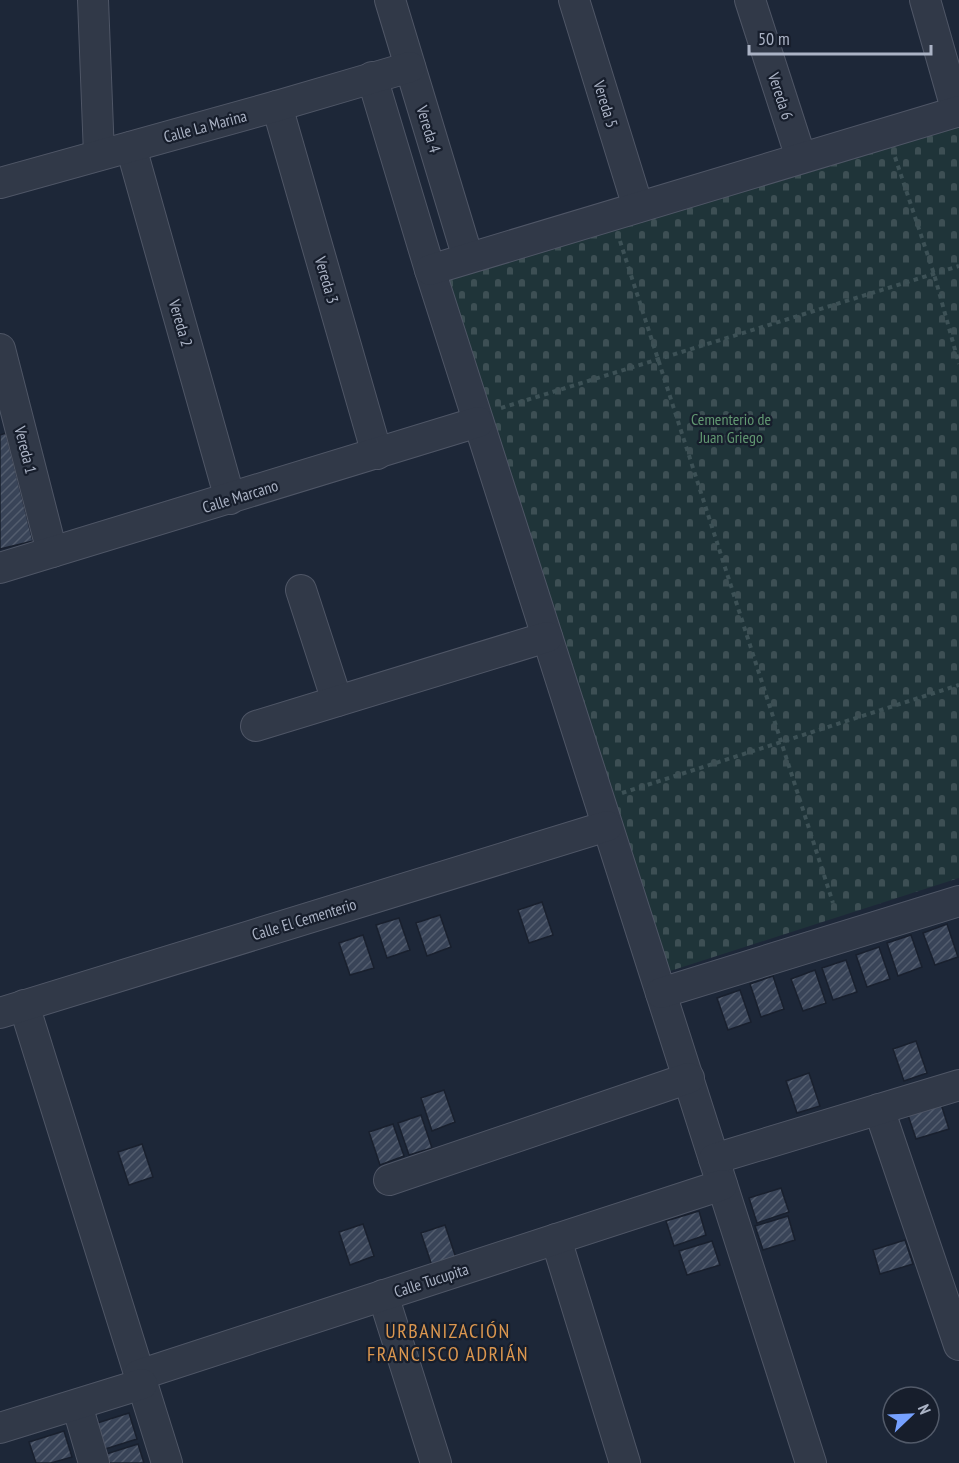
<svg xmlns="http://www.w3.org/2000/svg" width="959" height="1463" font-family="'PT Sans Narrow',sans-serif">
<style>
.cemetery{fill:url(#cemetery-stones)}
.building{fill:url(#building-hatch);stroke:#19202e;stroke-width:1.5}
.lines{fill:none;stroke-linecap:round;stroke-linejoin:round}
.minor-casing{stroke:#4f5666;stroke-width:32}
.path{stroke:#3d5156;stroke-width:4;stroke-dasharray:4.5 4.5;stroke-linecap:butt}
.minor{stroke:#313948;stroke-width:30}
.labels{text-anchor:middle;stroke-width:4.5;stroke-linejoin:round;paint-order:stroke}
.street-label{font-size:16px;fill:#abb3c5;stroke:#171e2c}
.park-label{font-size:16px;fill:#619771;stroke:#171e2c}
.quarter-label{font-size:20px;letter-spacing:1.5px;fill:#dc974f;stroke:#171e2c}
</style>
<defs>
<pattern id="cemetery-stones" width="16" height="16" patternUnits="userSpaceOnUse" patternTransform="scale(1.5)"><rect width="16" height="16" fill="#1f3439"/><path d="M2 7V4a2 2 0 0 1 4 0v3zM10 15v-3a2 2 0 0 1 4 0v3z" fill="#3d4f54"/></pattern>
<pattern id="building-hatch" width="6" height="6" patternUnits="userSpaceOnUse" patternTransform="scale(1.5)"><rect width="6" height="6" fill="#394458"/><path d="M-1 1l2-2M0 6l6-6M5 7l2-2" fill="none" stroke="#535d6e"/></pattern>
</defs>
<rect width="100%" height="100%" fill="#1d2738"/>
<path class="cemetery" d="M959,119v759l-295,95 -219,-695z"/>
<g class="building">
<path d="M6,433l27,108 -33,8v-114z"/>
<path d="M542,902l11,33 -24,8 -11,-33z"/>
<path d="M440,915l11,32 -24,9 -11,-33z"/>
<path d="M399,918l11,32 -23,8 -11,-33z"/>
<path d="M947,924l11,33 -23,8 -12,-32z"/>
<path d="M363,935l11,33 -24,7 -11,-32z"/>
<path d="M911,935l11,32 -24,9 -11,-33z"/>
<path d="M879,947l11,32 -23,8 -11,-32z"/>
<path d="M846,960l11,32 -24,8 -11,-32z"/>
<path d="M815,970l11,33 -23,8 -12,-32z"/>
<path d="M773,976l11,33 -23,8 -11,-33z"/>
<path d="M740,990l11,32 -23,8 -11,-32z"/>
<path d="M916,1041l11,32 -23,8 -11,-32z"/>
<path d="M809,1073l11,33 -23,7 -11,-32z"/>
<path d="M444,1090l11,32 -23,9 -11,-33z"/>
<path d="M941,1104l8,25 -33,10 -8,-24z"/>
<path d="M421,1115l11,33 -23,7 -11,-32z"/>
<path d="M393,1124l11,32 -24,9 -11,-33z"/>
<path d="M142,1144l11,33 -24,8 -11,-33z"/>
<path d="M781,1188l8,24 -32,11 -8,-25z"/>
<path d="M699,1211l7,24 -32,11 -8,-25z"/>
<path d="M788,1216l7,24 -32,10 -8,-24z"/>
<path d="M363,1224l11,32 -24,9 -11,-33z"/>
<path d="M445,1225l11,33 -24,8 -11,-33z"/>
<path d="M905,1240l8,24 -33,10 -7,-24z"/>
<path d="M712,1241l8,24 -33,10 -8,-24z"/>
<path d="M129,1413l8,26 -35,11 -8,-26z"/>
<path d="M64,1431l8,26 -21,6h-15l-7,-21z"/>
<path d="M138,1444l6,19h-39l-2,-8z"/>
</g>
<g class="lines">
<g class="minor-casing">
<g id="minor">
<path d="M93,0l6,155"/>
<path d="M390,0l78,258"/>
<path d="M574,0l64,207"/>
<path d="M750,0l51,158"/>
<path d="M925,0l32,112"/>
<path d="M372,77l58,193 381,1193"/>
<path d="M277,106l100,348"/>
<path d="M131,147l99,352"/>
<path d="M0,183l277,-77 133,-39"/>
<path d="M430,270l529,-159"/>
<path d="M0,349l52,203"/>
<path d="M0,568l478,-146"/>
<path d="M301,590l36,111"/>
<path d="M256,726l291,-89"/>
<path d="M661,993l298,-92"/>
<path d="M24,1005l143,458"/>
<path d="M0,1013l607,-187"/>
<path d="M879,1109l80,236"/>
<path d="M714,1159l245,-74"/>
<path d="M389,1180l300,-102"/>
<path d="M556,1239l69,224"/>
<path d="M383,1295l53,168"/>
<path d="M139,1375l583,-190"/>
<path d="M77,1405l17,58"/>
<path d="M0,1428l142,-44"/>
</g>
</g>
<g class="path">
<path d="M895,157l39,117 25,90"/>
<path d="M620,241l213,662"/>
<path d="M501,408l458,-142"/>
<path d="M622,793l337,-108"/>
</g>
<use href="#minor" class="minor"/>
</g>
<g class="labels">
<g class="street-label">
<text transform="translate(781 96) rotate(72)" y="6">Vereda 6</text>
<text transform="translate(606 104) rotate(73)" y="6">Vereda 5</text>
<text transform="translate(205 126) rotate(-15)" y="6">Calle La Marina</text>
<text transform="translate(429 129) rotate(73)" y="6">Vereda 4</text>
<text transform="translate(327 280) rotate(74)" y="6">Vereda 3</text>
<text transform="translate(181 323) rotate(74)" y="6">Vereda 2</text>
<text transform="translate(26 450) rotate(76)" y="6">Vereda 1</text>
<text transform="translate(240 496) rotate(-17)" y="6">Calle Marcano</text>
<text transform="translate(304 919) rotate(-17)" y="6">Calle El Cementerio</text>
<text transform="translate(431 1280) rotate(-18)" y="6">Calle Tucupita</text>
</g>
<g class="park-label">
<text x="731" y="425">Cementerio de<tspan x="731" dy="18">Juan Griego</tspan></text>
</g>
<g class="quarter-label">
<text x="448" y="1338">URBANIZACIÓN<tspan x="448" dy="23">FRANCISCO ADRIÁN</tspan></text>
</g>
</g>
<g transform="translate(911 1415) rotate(67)"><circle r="28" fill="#171e2c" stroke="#525a69" stroke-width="1.5"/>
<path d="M0-4.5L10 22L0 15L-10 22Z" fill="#76a1ff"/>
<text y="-9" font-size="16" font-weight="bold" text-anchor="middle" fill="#abb3c5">N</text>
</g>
<path d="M749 45v9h182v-9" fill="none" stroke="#abb3c5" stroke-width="3"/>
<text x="758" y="45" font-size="18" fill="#abb3c5" stroke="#171e2c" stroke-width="4.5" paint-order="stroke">50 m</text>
</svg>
